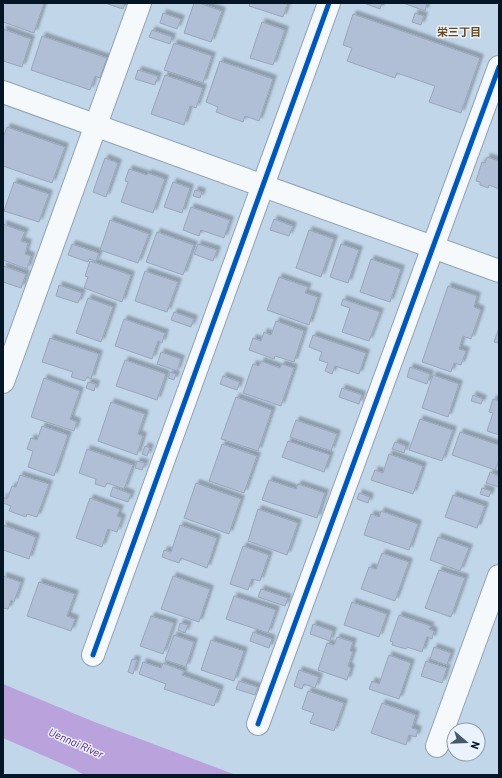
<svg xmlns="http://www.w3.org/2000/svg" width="502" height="778" font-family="Barlow,'Noto Sans JP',sans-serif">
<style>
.water{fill:#baa2dd}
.building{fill:#b0bed6;stroke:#99a6b9;filter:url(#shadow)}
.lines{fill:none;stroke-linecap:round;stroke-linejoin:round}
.minor-casing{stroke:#90a2b4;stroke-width:24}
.minor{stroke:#f6f9fc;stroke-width:22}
.cycleway-casing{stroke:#eaf3fd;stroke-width:8}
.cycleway{stroke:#0057b8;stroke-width:5}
.labels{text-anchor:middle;stroke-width:3;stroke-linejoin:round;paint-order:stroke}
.neighbourhood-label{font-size:11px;font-weight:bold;fill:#6c4717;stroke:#eaf3fd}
.water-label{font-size:11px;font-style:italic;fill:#4e146f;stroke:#eaf3fd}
</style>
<defs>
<filter id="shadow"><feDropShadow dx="3.5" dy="-3.5" stdDeviation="1" flood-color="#0004"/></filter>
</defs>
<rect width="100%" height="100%" fill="#c2d6ea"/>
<path class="water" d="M3,684l89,37 144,54h-152l-10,-6 -71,-31z"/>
<g class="building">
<path d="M3,3h41l-10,30 -31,-11z"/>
<path d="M105,3h20l-2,6z"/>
<path d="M194,3h5l23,8 -11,31 -27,-9z"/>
<path d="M250,3h38l-5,14 -34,-11z"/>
<path d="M364,3h18l-2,6z"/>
<path d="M403,3h24l-2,8z"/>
<path d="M163,13l18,6 -4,10 -17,-6z"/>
<path d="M415,13l9,3 -3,9 -9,-3z"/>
<path d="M353,14l127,44 -19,55 -32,-11 6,-16 -38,-13 -2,5 -48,-17 5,-13 -9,-3z"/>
<path d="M262,22l23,8 -12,35 -23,-7z"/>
<path d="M3,29l28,10 -9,28 -19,-6z"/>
<path d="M152,30l20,7 -2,7 -21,-7z"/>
<path d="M42,36l65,22 -7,20 -5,-2 -5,14 -59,-20z"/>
<path d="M174,43l38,13 -9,27 -39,-13z"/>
<path d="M220,61l53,18 -14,42 -14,-5 -2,6 -27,-10 2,-5 -12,-5z"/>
<path d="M138,70l20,6 -3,9 -20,-6z"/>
<path d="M165,75l38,13 -7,20 -6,-2 -6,19 -33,-11z"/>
<path d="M7,127l58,20 -13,36 -49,-17v-28z"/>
<path d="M487,157l12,4v28l-10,-4 -1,3 -8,-3v-3l-4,-1 6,-19 3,1z"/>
<path d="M105,158l13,5 -12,34 -13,-5z"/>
<path d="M129,169l18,6 1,-2 17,6 -12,34 -32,-11 7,-20 -3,-1z"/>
<path d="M14,182l35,12 -10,28 -35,-11z"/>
<path d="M173,182l17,6 -8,25 -18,-6z"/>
<path d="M195,190l7,2 -2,6 -7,-2z"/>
<path d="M191,207l39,13 -6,18 -23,-8 -2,6 -16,-6z"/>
<path d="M274,219l19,7 -4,10 -19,-6z"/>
<path d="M110,220l39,14 -11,29 -38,-13z"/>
<path d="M3,224l22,8 -4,9 7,2 -3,11 6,2 -4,13 -24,-9z"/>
<path d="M309,230l25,9 -13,38 -25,-9z"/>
<path d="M157,232l37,13 -11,30 -37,-13z"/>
<path d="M72,244l27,9 -3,8 -7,-2 -1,3 -20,-7z"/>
<path d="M198,244l19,6 -4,11 -19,-7z"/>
<path d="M341,244l18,6 -11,33 -18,-6z"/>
<path d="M371,259l30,10 -11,33 -30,-10z"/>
<path d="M90,261l41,14 -9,27 -38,-14 4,-11 -3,-1z"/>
<path d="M3,266l23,8 -5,14 -18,-6z"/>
<path d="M145,271l33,11 -11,30 -32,-11z"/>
<path d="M279,277l29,10 -3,6 13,4 -9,28 -42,-15z"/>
<path d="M59,285l23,8 -4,10 -22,-7z"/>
<path d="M448,286l29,10 -3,11 7,3 -10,29 -8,-3 -4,13 7,2 -5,14 -7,-2 -3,9 -29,-10z"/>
<path d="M88,298l25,9 -12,35 -25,-9z"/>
<path d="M343,299l37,13 -11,29 -27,-9 8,-24 -9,-3z"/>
<path d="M174,312l20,7 -3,8 -20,-7z"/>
<path d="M124,319l41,14 -3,10 -4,-2 -6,18 -37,-13z"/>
<path d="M276,321l28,10 -10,31 -19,-6 -1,3 -25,-9 4,-12 8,3 3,-9 7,3z"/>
<path d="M499,328v15l-5,-1z"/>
<path d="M313,335l53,18 -7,21 -24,-8 -3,8 -7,-3 3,-8 -9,-3 3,-8 -13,-5z"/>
<path d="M50,338l49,16 -8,25 -4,-2 -2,4 -14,-4 2,-5 -31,-10z"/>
<path d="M161,352l20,7 -4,12 -20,-7z"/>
<path d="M125,360l41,14 -9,26 -41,-14z"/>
<path d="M261,361l19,7 2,-4 12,4 -13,38 -38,-13 10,-29 6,2z"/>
<path d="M410,367l20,7 -3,10 -20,-7z"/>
<path d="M170,372l6,2 -2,6 -6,-2z"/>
<path d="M433,375l26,9 -11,33 -26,-9z"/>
<path d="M223,376l17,6 -3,8 -17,-6z"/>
<path d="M44,378l36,13 -10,28 7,3 -3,9 -43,-14z"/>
<path d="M88,382l8,2 -2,7 -8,-3z"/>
<path d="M342,388l20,7 -3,9 -20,-7z"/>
<path d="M473,395l10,4 -2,5 -10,-3z"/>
<path d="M236,397l36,13 -14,41 -37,-12z"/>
<path d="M493,399l6,2v34l-12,-4 6,-18 -4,-1z"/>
<path d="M111,402l34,12 -7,20 5,2 -6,19 -39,-14z"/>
<path d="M420,419l33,11 -11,31 -33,-11z"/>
<path d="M296,420l41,14 -6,17 -41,-14z"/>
<path d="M42,426l26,9 -14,41 -26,-9 5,-16 -6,-2 4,-11 6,2z"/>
<path d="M460,432l39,13v15l-4,10 -43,-15z"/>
<path d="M288,441l42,14 -6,17 -42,-15z"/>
<path d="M395,442l11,4 -2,7 -12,-4z"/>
<path d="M222,444l35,12 -13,37 -35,-12z"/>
<path d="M145,446l5,2 -3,8 -5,-2z"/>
<path d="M87,449l46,16 -9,24 -17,-6 -2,4 -10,-3 1,-5 -17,-6z"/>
<path d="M389,454l34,12 -10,28 -42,-14 4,-10 8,3z"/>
<path d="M137,461l8,2 -3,7 -7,-2z"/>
<path d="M490,472l9,4v11l-13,-4z"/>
<path d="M20,475l29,9 -12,33 -10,-3 -1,3 -17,-6 2,-5 -8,-3v-6l4,2 5,-13 4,1z"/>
<path d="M269,480l27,9 2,-5 27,9 -8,25 -55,-18z"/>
<path d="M196,483l45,16 -12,35 -45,-16z"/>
<path d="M113,487l18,7 -3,8 -18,-6z"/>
<path d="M482,488l9,3 -2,6 -9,-3z"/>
<path d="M359,493l11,4 -2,6 -11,-4z"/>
<path d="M453,495l32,11 -8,22 -32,-11z"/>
<path d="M90,498l30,11 -3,7 5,2 -5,14 -9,-3 -6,18 -26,-9z"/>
<path d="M258,509l40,14 -11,32 -39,-14z"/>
<path d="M381,511l37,13 -9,26 -45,-15 7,-21 8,3z"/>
<path d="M3,525l33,12 -7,22 -26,-9z"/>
<path d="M180,525l37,13 -10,30 -26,-10 -2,5 -17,-6 2,-7 7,2z"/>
<path d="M438,537l31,11 -9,23 -30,-11z"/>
<path d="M243,546l26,9 -9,26 -8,-2 -4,11 -18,-6z"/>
<path d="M382,553l27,9 -14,39 -34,-12 8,-22 7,2z"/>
<path d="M439,570l26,8 -14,39 -26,-9z"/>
<path d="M3,576l18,6 -7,20 -3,-2 -3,9 -5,-1z"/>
<path d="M173,576l37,13 -11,33 -38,-13z"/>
<path d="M39,582l36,12 -8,22 8,3 -4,12 -44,-15z"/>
<path d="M261,589l27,9 -3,8 -27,-9z"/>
<path d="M234,596l42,14 -8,23 -42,-14z"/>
<path d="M352,602l35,12 -8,23 -35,-12z"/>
<path d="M399,615l32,11 -2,3 5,2 -2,8 -5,-2 -5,15 -15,-5 -1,2 -14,-4 1,-3 -3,-1z"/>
<path d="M151,616l23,7 -11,31 -23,-8z"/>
<path d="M180,623l8,2 -3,8 -7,-3z"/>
<path d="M313,624l20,7 -3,10 -20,-7z"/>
<path d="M253,632l19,7 -3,9 -19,-7z"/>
<path d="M174,635l20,7 -8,25 -21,-7z"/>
<path d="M337,637l16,5 -3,9 3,1 -5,14 3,2 -4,12 -29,-10 9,-27 7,2z"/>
<path d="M211,640l33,11 -10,30 -33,-11z"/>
<path d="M434,647l17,6 -4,12 -17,-6z"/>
<path d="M389,655l22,8 -12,36 -30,-10 3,-8 7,3z"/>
<path d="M132,659l5,1 -4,14 -5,-2z"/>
<path d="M426,661l21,7 -5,15 -21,-7z"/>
<path d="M143,662l18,6 2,-5 21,8 -2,4 38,14 -6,17 -50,-17 2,-5 -27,-10z"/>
<path d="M299,670l20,7 -4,11 -11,-4 -2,5 -8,-3z"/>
<path d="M239,681l19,6 -3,8 -19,-6z"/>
<path d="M308,691l36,12 -10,28 -24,-8 4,-10 -12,-4z"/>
<path d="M382,703l34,12 -4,13 6,2 -2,7 -7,-2 -3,10 -35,-12z"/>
</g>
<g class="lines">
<g class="minor-casing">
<g id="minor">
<path d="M3,92l496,179"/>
<path d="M3,382l137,-379"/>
<path d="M93,655l236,-652"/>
<path d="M258,724l241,-657"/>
<path d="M437,746l62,-170"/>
</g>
</g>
<use href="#minor" class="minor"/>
<g class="cycleway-casing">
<g id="cycleway">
<path d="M93,655l236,-652"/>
<path d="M258,724l241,-657"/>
</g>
</g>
<use href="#cycleway" class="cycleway"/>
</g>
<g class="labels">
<g class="neighbourhood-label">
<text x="459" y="36">栄三丁目</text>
</g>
<g class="water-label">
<text transform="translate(76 743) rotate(24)" y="4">Uennai River</text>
</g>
</g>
<rect width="502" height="778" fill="none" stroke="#041526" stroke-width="8"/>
<g transform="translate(466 742) rotate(109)"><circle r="19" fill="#eaf3fd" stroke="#8e9aa7"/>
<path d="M0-3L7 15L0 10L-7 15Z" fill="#46596b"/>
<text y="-6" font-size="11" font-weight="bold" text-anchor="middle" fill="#041526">N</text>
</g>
</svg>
